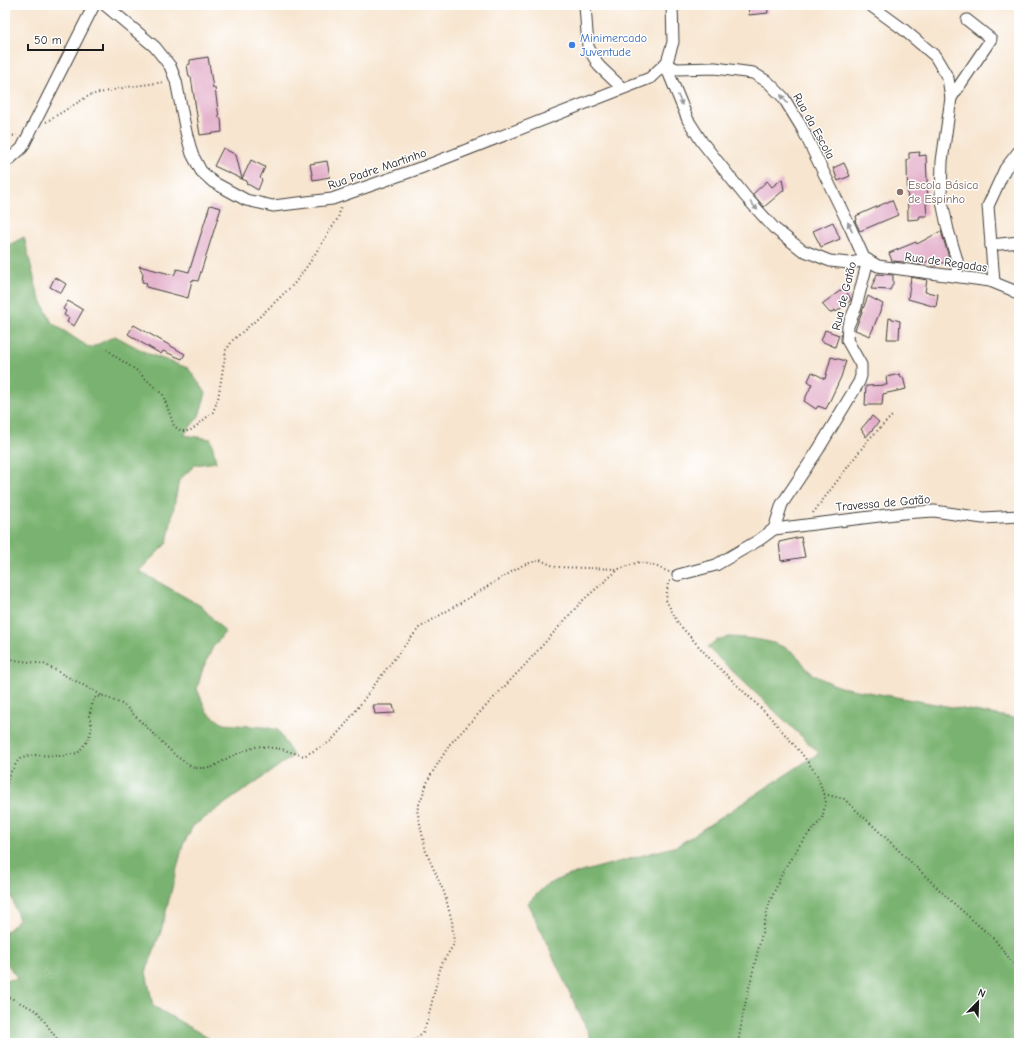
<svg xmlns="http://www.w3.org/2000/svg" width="1024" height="1048" font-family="'Comic Neue',sans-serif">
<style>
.forest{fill:#7ab371;stroke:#4b6846}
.building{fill:#e3aec9}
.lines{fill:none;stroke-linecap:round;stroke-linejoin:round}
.street-casing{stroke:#3d3a37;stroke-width:13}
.path{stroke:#3d3a37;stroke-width:2;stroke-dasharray:1 3;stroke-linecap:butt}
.street{stroke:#fff;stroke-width:11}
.oneway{fill:#999}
.shop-dot{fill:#3f7fe0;stroke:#fff;stroke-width:1.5}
.education-dot{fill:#8d6e63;stroke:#fff;stroke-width:1.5}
.labels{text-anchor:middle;stroke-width:3;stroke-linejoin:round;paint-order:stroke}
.shop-label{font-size:12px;fill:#366cbe;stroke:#fff;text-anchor:start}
.street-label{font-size:12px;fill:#1c1c1c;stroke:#fff}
.education-label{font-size:12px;fill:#785e54;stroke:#fff;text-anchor:start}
</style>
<rect width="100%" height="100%" fill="#fff"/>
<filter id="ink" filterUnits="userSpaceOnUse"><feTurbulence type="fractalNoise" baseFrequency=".025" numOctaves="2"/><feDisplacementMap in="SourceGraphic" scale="8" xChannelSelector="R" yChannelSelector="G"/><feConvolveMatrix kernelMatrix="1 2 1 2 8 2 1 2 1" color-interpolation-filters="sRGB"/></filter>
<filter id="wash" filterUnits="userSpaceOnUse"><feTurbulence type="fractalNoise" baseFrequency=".012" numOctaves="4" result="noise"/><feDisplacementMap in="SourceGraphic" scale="16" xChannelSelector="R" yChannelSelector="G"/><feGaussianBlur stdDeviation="0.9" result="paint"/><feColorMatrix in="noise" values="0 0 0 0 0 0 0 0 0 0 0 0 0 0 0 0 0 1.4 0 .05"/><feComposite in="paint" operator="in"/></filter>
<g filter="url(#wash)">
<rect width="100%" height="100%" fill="#f7e5cf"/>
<g class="forest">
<path d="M24,237l14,57 14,29 38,25 25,-12 34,18 39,14 18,25 -7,23 -15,19 27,4 5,23 -21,3 -16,15 -12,63 -28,28 62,35 24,26 -12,15 -10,21 -6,21 10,23 16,12 41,3 14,3 15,26 -100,70 -10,19 -22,86 -15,41 7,34 64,37h-212v-63l13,-1 -13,-18v-29l14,-12 -14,-44v-629z"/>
<path d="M729,637c21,1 49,3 66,17 6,5 9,12 14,17 9,7 20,11 31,16l179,32v324h-426l-65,-140 16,-16 19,-10 114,-31 142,-93 -112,-106 10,-7z"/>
</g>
<g id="blocks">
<g class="building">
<path d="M748,5h19l1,8 -19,2z"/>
<path d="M208,57l5,31h2l4,30h2l1,14 -22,3 -9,-58h-2l-2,-12 3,-1v-4z"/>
<path d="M223,148l13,7 6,24 9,-19 14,7 -5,11 2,2 -4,10 -12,-7 1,-2 -5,-2 -28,-13z"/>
<path d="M920,152l-1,4 7,-1 2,48h-2l1,13h-7l-1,3 -11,1 -1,-60 2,-1v-6z"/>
<path d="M327,161l3,16 -17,3 -3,-16z"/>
<path d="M844,163l6,13 -12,5 -5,-13z"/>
<path d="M782,179l2,11 -20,17 -11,-13 14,-13 5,6z"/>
<path d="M892,200l6,15 -38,16 -5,-10 2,-1 -1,-4z"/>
<path d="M210,205l11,3 -23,73 -6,-1 -4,18 -42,-11 1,-4 -5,-1 1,-8 -4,-8 35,9 3,-6 12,3z"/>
<path d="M833,222l7,17 -19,8 -8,-16z"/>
<path d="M941,231l9,30 -18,5 -2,-6 -10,5 -7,-1 1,-6 -10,4 -12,-1 -3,-8 27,-11 1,2z"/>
<path d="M877,274l16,1v9l-3,6 -19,-1z"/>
<path d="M55,277l11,7 -5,9 -11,-6z"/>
<path d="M911,277l16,3 -2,12 13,2 -2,13 -28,-8z"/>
<path d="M844,288l7,11 -1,2 -14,11 -1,-2 -5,3 -8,-9z"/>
<path d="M868,296l15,8 -13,32 -15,-6z"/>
<path d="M68,301l15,9 -9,16 -7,-4 2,-4 -5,-3 2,-4 -3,-2z"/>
<path d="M889,318l11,3 -1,18h-12z"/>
<path d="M134,325l51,29 -3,5 -19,-8 -2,3 -19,-11 -14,-9z"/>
<path d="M825,330l14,5 -4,12 -14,-6z"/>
<path d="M831,357l15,4 -5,16 -15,32 -8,-3 -2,3 -12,-8 8,-17 -4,-3 4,-9 13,7z"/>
<path d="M900,374l1,4 2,-1 3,12 -23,5 -1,11h-17l1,-19 21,-1 -1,-8z"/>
<path d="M872,416l7,6 -13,15 -5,-8z"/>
<path d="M801,537l4,20 -24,4 -2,-19z"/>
<path d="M373,705h20l2,8 -20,1z"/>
</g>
</g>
</g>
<g filter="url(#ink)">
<use href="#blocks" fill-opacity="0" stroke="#3d3a37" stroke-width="1"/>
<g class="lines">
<g class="street-casing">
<g id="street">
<path d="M105,5l50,42 15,19 6,15 10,51 6,22 9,17 12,11 33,18 27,6 59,-7 91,-32 227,-89 17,-16 6,-20 -1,-37"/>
<path d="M585,5l3,42 11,19 23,22"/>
<path d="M870,5l33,24 32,27 13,22 3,20 -9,63 -1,36 7,33 9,30v16"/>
<path d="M665,64l12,5 38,-1 38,5 15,9 15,15 19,31 49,101 13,29 14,8 112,15 22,9 7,5"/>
<path d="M665,64l23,56 14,22 43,54 29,32 28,22 28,11 19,2 19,-3"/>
<path d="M951,98l40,-59 -24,-19"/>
<path d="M5,162l6,-4 11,-10 72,-143"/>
<path d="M991,245l28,-3"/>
<path d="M994,282l-6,-76 17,-37 14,-18"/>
<path d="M774,529l129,-16 31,-2 49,7 36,-2"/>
<path d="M678,575l38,-10 43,-25 15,-11 8,-25 36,-54 41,-68 2,-6v-11l-14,-25 1,-14 8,-19 12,-47"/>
</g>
</g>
<g class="path">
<path d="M46,122l44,-27 37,-8 38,-5"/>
<path d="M5,137l12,-2"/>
<path d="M107,349l9,8 20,13 27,25 11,31 7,5h8l5,-3 19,-16 5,-13 8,-49 7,-10 22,-19 39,-37 14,-19 30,-47 3,-11"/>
<path d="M813,513l55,-73 25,-25"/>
<path d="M670,581l-2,2 -2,17 12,23 33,37 59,57 32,37 15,21 9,26 -4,18 -21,24 -17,26 -15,35 -25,105 -6,34"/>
<path d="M5,657l3,2 36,5 59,32"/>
<path d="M5,791l5,-18 9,-14 15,-4 27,1 17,-3 10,-13 4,-12 -3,-12 5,-18 9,-2 21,9 52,51 18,12h17l20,-12 27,-10 23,3 23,7 26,-14 15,-17 45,-61 29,-36 104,-63 17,-5 16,7 63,2"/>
<path d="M824,794l20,5 42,39 64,62 45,40 24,31"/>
<path d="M5,996l8,3 24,12 23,32"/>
<path d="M411,1043l12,-11 4,-10 14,-57 13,-21 -2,-23 -8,-29 -18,-40 -9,-42 12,-32 21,-34 74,-78 58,-65 37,-32 20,-7 16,4 14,6"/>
</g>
<use href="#street" class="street"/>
</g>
<defs><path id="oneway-solid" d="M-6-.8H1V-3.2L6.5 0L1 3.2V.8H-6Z"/></defs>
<g class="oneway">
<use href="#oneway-solid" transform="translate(784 99) rotate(-127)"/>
<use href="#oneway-solid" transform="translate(680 100) rotate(67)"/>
<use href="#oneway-solid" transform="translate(754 206) rotate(48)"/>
<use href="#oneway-solid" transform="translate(850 227) rotate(-115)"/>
</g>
</g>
<circle class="shop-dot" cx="572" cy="45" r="4"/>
<circle class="education-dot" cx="900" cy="192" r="4"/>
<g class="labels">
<g class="shop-label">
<text x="580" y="42">Minimercado<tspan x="580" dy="14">Juventude</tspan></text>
</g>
<g class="street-label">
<text transform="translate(814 126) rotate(61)" y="4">Rua da Escola</text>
<text transform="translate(377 169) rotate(-19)" y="4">Rua Padre Martinho</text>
<text transform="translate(946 262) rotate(8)" y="4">Rua de Regadas</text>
<text transform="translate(844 296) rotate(-76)" y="4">Rua de Gatão</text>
<text transform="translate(883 503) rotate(-5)" y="4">Travessa de Gatão</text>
</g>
<g class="education-label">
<text x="908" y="189">Escola Básica<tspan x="908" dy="14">de Espinho</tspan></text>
</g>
</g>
<rect width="1024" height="1048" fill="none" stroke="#fff" stroke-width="20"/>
<g transform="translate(978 1002) rotate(23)" stroke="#ffffff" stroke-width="3" paint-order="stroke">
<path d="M0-3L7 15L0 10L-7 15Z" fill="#1c1c1c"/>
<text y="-6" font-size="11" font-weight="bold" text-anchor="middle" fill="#1c1c1c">N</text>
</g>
<path d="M28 44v6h75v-6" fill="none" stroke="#1c1c1c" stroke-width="2"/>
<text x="34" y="44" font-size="12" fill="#1c1c1c" stroke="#ffffff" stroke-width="3" paint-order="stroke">50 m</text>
</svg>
